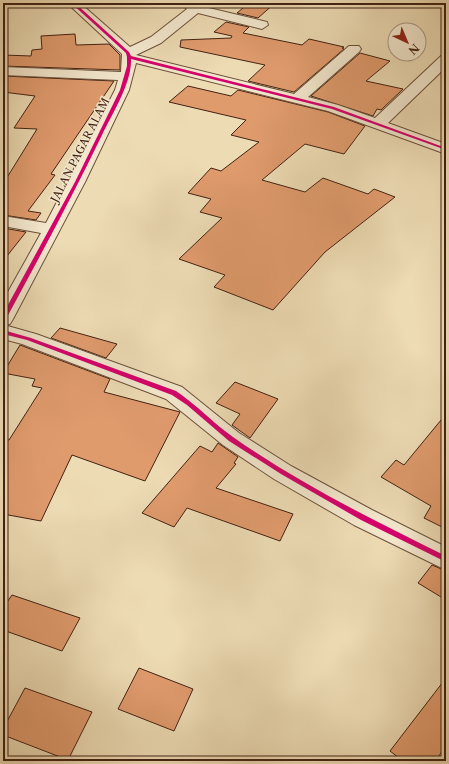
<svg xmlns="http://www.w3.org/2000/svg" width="449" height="764" font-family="'Libre Caslon Text',serif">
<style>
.building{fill:#e09b6d;stroke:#422112}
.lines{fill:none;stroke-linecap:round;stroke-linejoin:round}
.minor-casing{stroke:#6d503a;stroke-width:2}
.minor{fill:#f3e8ce;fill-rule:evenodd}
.cycleway-casing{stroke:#f3e8ce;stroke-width:2}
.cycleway{fill:#d6006c;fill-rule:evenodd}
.labels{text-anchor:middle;stroke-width:3;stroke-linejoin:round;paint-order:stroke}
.far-street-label{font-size:11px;fill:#422112;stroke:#f3e8ce}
</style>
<rect width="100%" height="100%" fill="#eddbb4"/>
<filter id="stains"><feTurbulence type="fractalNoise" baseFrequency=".005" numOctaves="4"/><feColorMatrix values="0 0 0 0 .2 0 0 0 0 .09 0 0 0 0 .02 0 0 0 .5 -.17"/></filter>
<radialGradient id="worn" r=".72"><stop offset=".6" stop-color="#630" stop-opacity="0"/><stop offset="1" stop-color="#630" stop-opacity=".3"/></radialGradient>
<g class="building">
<path d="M249,3h26l-17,15 -21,-5z"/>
<path d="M226,22l23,5 -6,6 59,12 7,-6 35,8 -2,1 2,1 -50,43 -46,-11 17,-16 -85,-18 1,-7 50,-2 1,-2 -18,-4z"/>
<path d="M75,34l1,11 33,-1 11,11v15l-117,-4v-11l28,1 1,-6 10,-1 -1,-13z"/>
<path d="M360,53l30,8 -24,20 37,8 -22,21 -4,-1 -4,7 -62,-20z"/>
<path d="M3,76l111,5 -63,93 4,1 -27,36 13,2 -5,7 -33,-5v-31l34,-55 -23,-1 21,-32 -32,-4z"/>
<path d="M188,86l43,10 7,-6 90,22 37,14 -21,28 -39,-10 -43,36 43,12 18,-14 45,16 6,-5 21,8 -70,55 -52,58 -59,-23 11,-12 -46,-16 43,-41 -22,-6 11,-13 -23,-6 23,-25 10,3 38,-29 -28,-7 15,-15 -77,-18z"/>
<path d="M3,228l23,4 -23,29z"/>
<path d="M60,328l57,16 -11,14 -55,-20z"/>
<path d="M20,345l90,34 -6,13 76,20 -35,69 -73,-26 -31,66 -38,-7v-75l6,1 33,-52 -10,-2 3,-7 -32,-6z"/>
<path d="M235,382l43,17 -28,39 -18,-13 8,-11 -24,-11z"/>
<path d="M446,414v115l-22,-11 7,-12 -50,-29 15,-17 8,5z"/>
<path d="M218,443l20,14 -4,6 2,1 -20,24 77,26 -13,27 -93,-33 -13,19 -32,-14 58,-67 12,6z"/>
<path d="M432,565l14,6v29l-28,-17z"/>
<path d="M12,595l68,23 -18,33 -59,-21v-22z"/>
<path d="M139,668l54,21 -19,42 -56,-22z"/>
<path d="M446,678v68l-11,15h-32l-13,-10z"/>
<path d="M25,688l67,24 -24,48 -65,-25v-6z"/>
</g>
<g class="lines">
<g class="minor-casing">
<path id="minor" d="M67,3h13l50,44 21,-10 36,-28 -6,-6h27l-3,4 62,15 1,3 -6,4 -64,-16 -37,30 -25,12 158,39 55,-48h10l2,3 -2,3 -51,45 30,8 37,13 66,-62 5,-1v12l-58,56 58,21v10l-118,-43 -192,-48 -7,27 -44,92 -72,137 -3,5 -6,1 32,9 146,53 57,46 52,33 81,44 74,37v23l-92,-45 -80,-46 -51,-34 -57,-46 -144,-55 -19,-5v-38l38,-68 -38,-7v-10l43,7 69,-133 3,-10 -115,-5v-8l118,5 1,-18z"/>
</g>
<use href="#minor" class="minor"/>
<g class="cycleway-casing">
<g id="cycleway">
<path d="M71,3h4l54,49 2,4 203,51 112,41v2l-114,-41 -201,-50c1,24 -19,55 -29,76 -30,62 -63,123 -96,184l-3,2v-7l72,-132 45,-92 7,-24v-9l-1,-4z"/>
<path d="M3,330l28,8 145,53c21,14 37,32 57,46 67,47 140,83 213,119v6l-85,-42 -80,-46 -52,-33 -42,-36 -15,-10 -145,-55 -24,-6z"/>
</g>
</g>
<use href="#cycleway" class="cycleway"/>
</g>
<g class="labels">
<g class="far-street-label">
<text transform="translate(80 150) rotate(-63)" y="4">JALAN PAGAR ALAM</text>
</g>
</g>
<rect width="449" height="764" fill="none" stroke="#eddbb4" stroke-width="16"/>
<rect x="4" y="4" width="441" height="756" fill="none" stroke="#422112" stroke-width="2"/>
<rect x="8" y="8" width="433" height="748" fill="none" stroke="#422112"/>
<g transform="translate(407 42) rotate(136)"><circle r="19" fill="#f3e8ce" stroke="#ac9883"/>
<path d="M0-3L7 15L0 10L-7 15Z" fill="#8f2418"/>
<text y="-6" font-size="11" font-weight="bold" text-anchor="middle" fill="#422112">N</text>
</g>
<rect width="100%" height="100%" filter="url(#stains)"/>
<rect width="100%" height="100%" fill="url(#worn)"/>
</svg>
